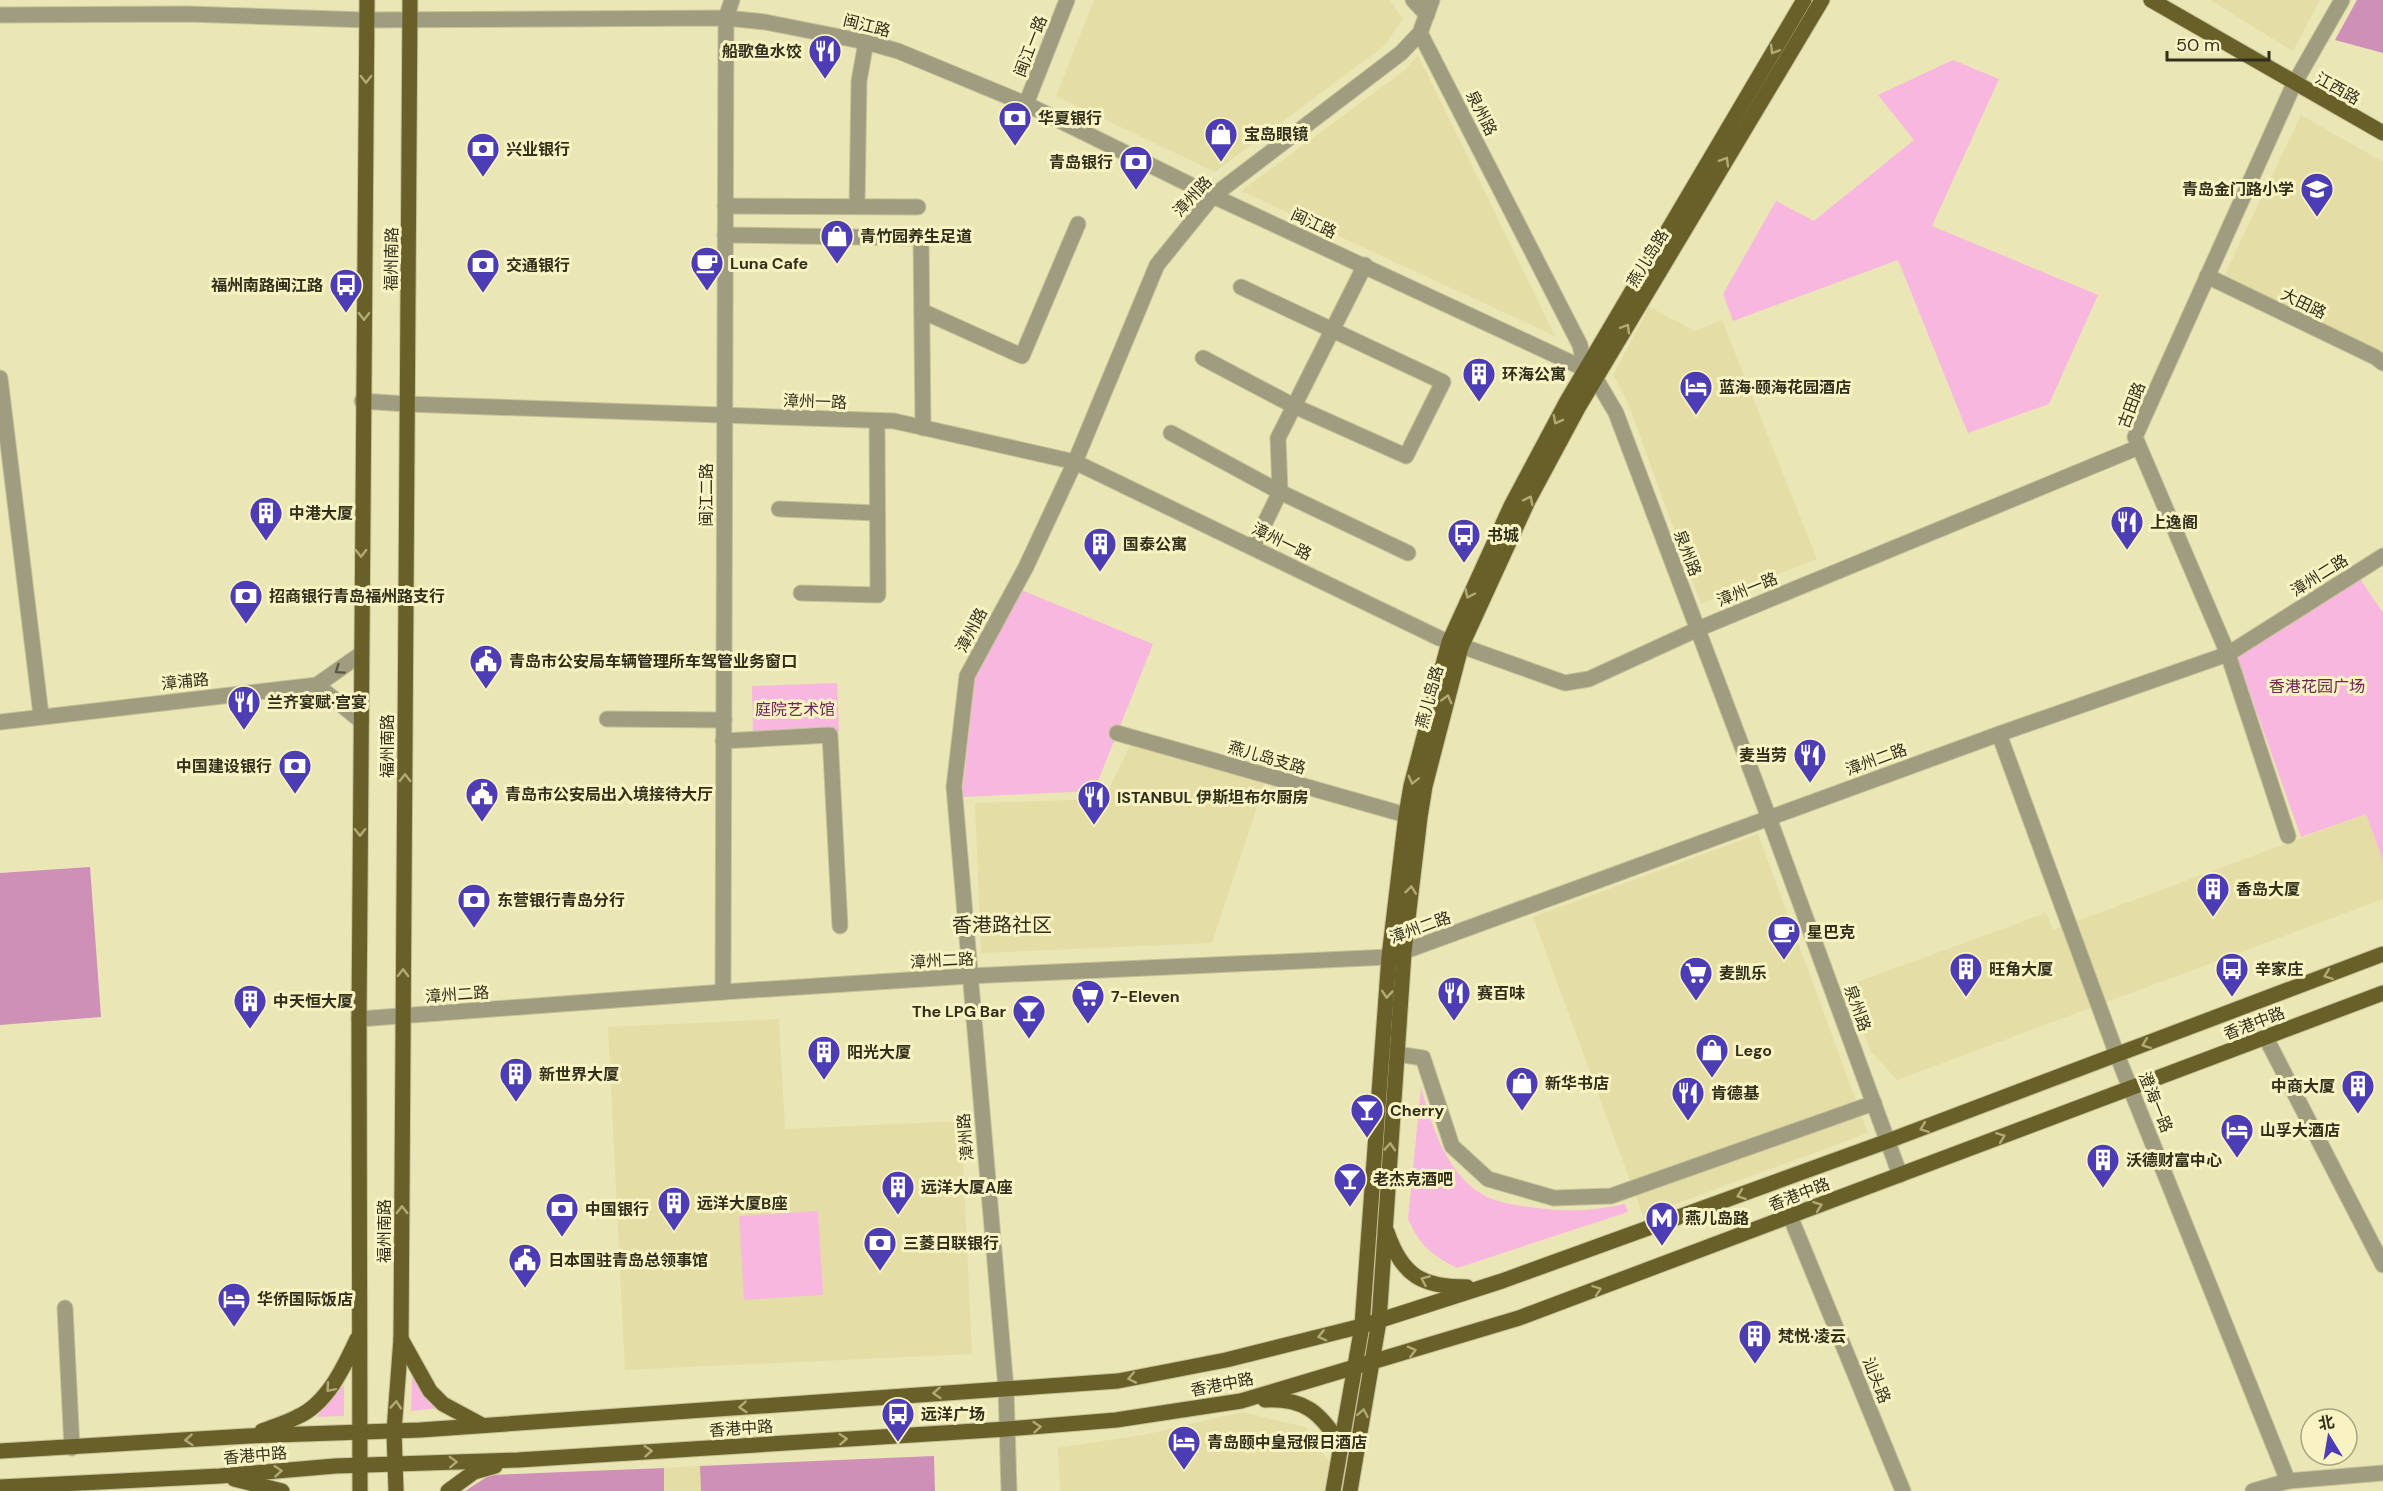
<svg xmlns="http://www.w3.org/2000/svg" width="2383" height="1491" font-family="'DM Sans','Noto Sans SC',sans-serif">
<style>
.built{fill:#e4dda5}
.green{fill:#f8b7df}
.forest{fill:#ce90b6}
.lines{fill:none;stroke-linecap:round;stroke-linejoin:round}
.minor-casing{stroke:#c6c297;stroke-width:17}
.major-casing{stroke:#c6c297;stroke-width:17}
.minor{stroke:#9f9c7f;stroke-width:15}
.major{stroke:#686028;stroke-width:15}
.oneway{stroke:#b0aa76}
.oneway2{stroke:#58563f}
.labels{text-anchor:middle;stroke-width:6;stroke-linejoin:round;paint-order:stroke}
.street-label{font-size:16px;fill:#32301d;stroke:#f9f3c3}
.poi-label{font-size:16px;font-weight:bold;fill:#32301d;stroke:#f9f3c3;text-anchor:start}
.park-label{font-size:16px;fill:#6e2557;stroke:#f9f3c3}
.quarter-label{font-size:20px;fill:#32301d;stroke:#f9f3c3}
</style>
<rect width="100%" height="100%" fill="#ebe6b6"/>
<g class="built">
<path d="M1094,0h296l13,19 -19,27 -169,126 -159,-76z"/>
<path d="M2210,0h110l-27,51z"/>
<path d="M1418,55l137,281 -314,-145 164,-121z"/>
<path d="M2301,115l82,47v196l-158,-84z"/>
<path d="M1649,307l46,24 27,-11 95,239 -116,45 -73,-201 -15,-28z"/>
<path d="M1131,743l136,34 -55,166 -231,10 -6,-150 129,-4z"/>
<path d="M2366,814l17,47v38l-486,181 -27,-30 -24,-64 200,-73 7,17z"/>
<path d="M1758,834l110,299 -225,83 -110,-299z"/>
<path d="M779,1019l6,110 176,-8 11,233 -347,16 -17,-343z"/>
<path d="M1242,1412l63,15 25,36 -3,28h-267l-2,-43 90,-14z"/>
<path d="M700,1466l1,25h-37v-23z"/>
</g>
<g class="green">
<path d="M1953,60l46,19 -67,147 166,69 -49,109 -81,29 -70,-173 -165,61 -10,-27 53,-93 38,20 100,-81 -36,-45z"/>
<path d="M2359,577l24,36v248l-17,-47 -65,23 -64,-180z"/>
<path d="M1021,590l132,54 -59,147 -132,6 13,-119z"/>
<path d="M837,683l2,49 -86,3 -1,-49z"/>
<path d="M1421,1088c11,37 23,79 56,103 16,12 42,15 61,17 30,4 57,3 87,-4l3,8 -171,56c-25,-13 -37,-22 -49,-49z"/>
<path d="M818,1211l5,84 -79,5 -5,-84z"/>
<path d="M412,1376l13,18 15,14 -29,3z"/>
<path d="M344,1385v31l-28,1z"/>
</g>
<g class="forest">
<path d="M2357,0h26v53l-48,-13z"/>
<path d="M90,867l11,150 -101,8v-152z"/>
<path d="M934,1456l1,35h-234l-1,-25z"/>
<path d="M664,1468v23h-199l25,-16z"/>
</g>
<g class="lines">
<g class="minor-casing">
<g id="minor">
<path d="M1413,0l14,15"/>
<path d="M0,15l187,-1 179,6 360,-2 39,4 101,20 32,9 128,53 187,92 372,173"/>
<path d="M1420,33l160,312 5,24 11,10 20,34 153,405 131,357"/>
<path d="M1026,104l41,-104"/>
<path d="M725,206l193,1"/>
<path d="M857,206l2,-125 7,-39"/>
<path d="M725,235l196,3 2,190"/>
<path d="M2207,276l168,81 8,6"/>
<path d="M922,311l100,45 56,-132"/>
<path d="M1203,358l91,48 112,50 37,-74 -202,-95"/>
<path d="M0,378l41,337"/>
<path d="M362,401l44,3 488,17 181,41 364,176 126,45 24,-4 109,-50 441,-182"/>
<path d="M1171,433l109,59 128,61"/>
<path d="M779,509l98,4"/>
<path d="M1253,547l27,-55 -2,-54 87,-173"/>
<path d="M801,593l77,2 -1,-174"/>
<path d="M317,685l44,-31"/>
<path d="M607,719l117,1"/>
<path d="M0,722l317,-37 44,36"/>
<path d="M1117,733l289,82"/>
<path d="M1999,734l118,321 171,426"/>
<path d="M723,741l107,-6 10,191"/>
<path d="M2288,836l-60,-182 -93,-217 159,-353 48,-84"/>
<path d="M723,992l3,-974 6,-18"/>
<path d="M359,1019l364,-27 246,-16 420,-19 610,-223 229,-80 155,-98"/>
<path d="M2266,1038l117,227"/>
<path d="M1397,1054l26,4 29,88 36,33 66,19 57,-2 263,-93"/>
<path d="M1790,1216l113,275"/>
<path d="M65,1308l7,140"/>
<path d="M1009,1491l-3,-102 -52,-602 13,-111 59,-109 49,-105 82,-197 56,-69 188,-143 19,-20 12,-33"/>
<path d="M2253,1491l35,-10 95,-8"/>
</g>
</g>
<g class="major-casing">
<g id="major">
<path d="M2151,0l232,133"/>
<path d="M1387,1232c15,44 35,55 80,55"/>
<path d="M401,1339l29,52 13,13 39,21"/>
<path d="M1265,1400c39,-2 55,12 75,44"/>
<path d="M262,1431c12,-5 24,-8 35,-14 30,-13 47,-50 60,-78"/>
<path d="M0,1451l248,-15 172,-6 698,-49 108,-21 136,-34 140,-45 386,-140 495,-187"/>
<path d="M234,1479l48,12"/>
<path d="M0,1487l220,-11 115,-10 183,-6 489,-31 109,-9 125,-19 278,-83 864,-325"/>
<path d="M360,1491l-1,-472 8,-1019"/>
<path d="M396,1491l-2,-60 7,-92 9,-1339"/>
<path d="M448,1491l26,-19 21,-6"/>
<path d="M1333,1491l29,-165 27,-369 17,-142 5,-29 38,-144 62,-136 56,-105 237,-401"/>
<path d="M1350,1491l29,-170 25,-369 16,-135 5,-31 36,-139 67,-146 50,-93 244,-408"/>
</g>
</g>
<use href="#minor" class="minor"/>
<use href="#major" class="major"/>
</g>
<defs><path id="oneway-chevron" d="M-2-3.5L2.5 0L-2 3.5" fill="none" stroke-width="1.6" stroke-linecap="round" stroke-linejoin="round" transform="scale(1.5)"/></defs>
<g class="oneway">
<use href="#oneway-chevron" transform="translate(1774 50) rotate(121)"/>
<use href="#oneway-chevron" transform="translate(366 79) rotate(90)"/>
<use href="#oneway-chevron" transform="translate(1725 161) rotate(-59)"/>
<use href="#oneway-chevron" transform="translate(364 316) rotate(91)"/>
<use href="#oneway-chevron" transform="translate(1626 328) rotate(-59)"/>
<use href="#oneway-chevron" transform="translate(1557 420) rotate(118)"/>
<use href="#oneway-chevron" transform="translate(1529 500) rotate(-63)"/>
<use href="#oneway-chevron" transform="translate(361 553) rotate(90)"/>
<use href="#oneway-chevron" transform="translate(1469 594) rotate(115)"/>
<use href="#oneway-chevron" transform="translate(1447 699) rotate(-75)"/>
<use href="#oneway-chevron" transform="translate(405 778) rotate(-90)"/>
<use href="#oneway-chevron" transform="translate(1413 780) rotate(104)"/>
<use href="#oneway-chevron" transform="translate(360 832) rotate(90)"/>
<use href="#oneway-chevron" transform="translate(1411 890) rotate(-83)"/>
<use href="#oneway-chevron" transform="translate(403 973) rotate(-89)"/>
<use href="#oneway-chevron" transform="translate(2328 975) rotate(159)"/>
<use href="#oneway-chevron" transform="translate(1387 994) rotate(94)"/>
<use href="#oneway-chevron" transform="translate(2146 1044) rotate(159)"/>
<use href="#oneway-chevron" transform="translate(1924 1128) rotate(159)"/>
<use href="#oneway-chevron" transform="translate(2001 1137) rotate(-21)"/>
<use href="#oneway-chevron" transform="translate(1390 1147) rotate(-86)"/>
<use href="#oneway-chevron" transform="translate(1741 1195) rotate(160)"/>
<use href="#oneway-chevron" transform="translate(1818 1206) rotate(-20)"/>
<use href="#oneway-chevron" transform="translate(402 1210) rotate(-90)"/>
<use href="#oneway-chevron" transform="translate(1425 1280) rotate(-156)"/>
<use href="#oneway-chevron" transform="translate(1597 1290) rotate(-20)"/>
<use href="#oneway-chevron" transform="translate(1322 1336) rotate(166)"/>
<use href="#oneway-chevron" transform="translate(1412 1351) rotate(-14)"/>
<use href="#oneway-chevron" transform="translate(1132 1378) rotate(169)"/>
<use href="#oneway-chevron" transform="translate(330 1388) rotate(131)"/>
<use href="#oneway-chevron" transform="translate(937 1393) rotate(176)"/>
<use href="#oneway-chevron" transform="translate(396 1405) rotate(-86)"/>
<use href="#oneway-chevron" transform="translate(743 1407) rotate(176)"/>
<use href="#oneway-chevron" transform="translate(1363 1413) rotate(-79)"/>
<use href="#oneway-chevron" transform="translate(1037 1427) rotate(-5)"/>
<use href="#oneway-chevron" transform="translate(843 1439) rotate(-4)"/>
<use href="#oneway-chevron" transform="translate(189 1440) rotate(176)"/>
<use href="#oneway-chevron" transform="translate(648 1451) rotate(-4)"/>
<use href="#oneway-chevron" transform="translate(453 1462) rotate(-2)"/>
<use href="#oneway-chevron" transform="translate(278 1471) rotate(-5)"/>
</g>
<use class="oneway2" href="#oneway-chevron" transform="translate(339 670) rotate(145)"/>
<defs>
<g id="restaurant-pin" transform="scale(1.725)"><path d="M0 17L-7.5 6A9.5 9.5 0 1 1 7.5 6Z" fill="#4c3db4" stroke="#f9f3c3"/><path d="M-5-6h1v4h1v-4h1v4h1v-4h1v5L-1.5 .5V6h-2V.5L-5-1ZM5-6V6H3V1.5H1.5Q1.5-4 5-6Z" fill="#fff"/></g>
<g id="bank-pin" transform="scale(1.725)"><path d="M0 17L-7.5 6A9.5 9.5 0 1 1 7.5 6Z" fill="#4c3db4" stroke="#f9f3c3"/><path d="M-6-4H6V4H-6ZM0-2.3a2.3 2.3 0 1 0 0 4.6a2.3 2.3 0 1 0 0-4.6Z" fill="#fff"/></g>
<g id="shop-pin" transform="scale(1.725)"><path d="M0 17L-7.5 6A9.5 9.5 0 1 1 7.5 6Z" fill="#4c3db4" stroke="#f9f3c3"/><path d="M-5-2.5h2.3a2.7 3.5 0 0 1 5.4 0H5L5.5 6h-11ZM-1.5-2.5h3a1.5 2.3 0 0 0-3 0Z" fill="#fff"/></g>
<g id="school-pin" transform="scale(1.725)"><path d="M0 17L-7.5 6A9.5 9.5 0 1 1 7.5 6Z" fill="#4c3db4" stroke="#f9f3c3"/><path d="M0-5L7-2L0 1L-7-2ZM-4 1L0 2.5L4 1V4Q0 6-4 4Z" fill="#fff"/></g>
<g id="cafe-pin" transform="scale(1.725)"><path d="M0 17L-7.5 6A9.5 9.5 0 1 1 7.5 6Z" fill="#4c3db4" stroke="#f9f3c3"/><path d="M-5.5-4.5H6V0H3Q3 3.5 0 3.5H-2.5Q-5.5 3.5-5.5 0ZM3-3.2v2h1.7v-2ZM-6 4.5H4V6H-6Z" fill="#fff"/></g>
<g id="bus-pin" transform="scale(1.725)"><path d="M0 17L-7.5 6A9.5 9.5 0 1 1 7.5 6Z" fill="#4c3db4" stroke="#f9f3c3"/><path d="M-5-6H5V4H4V6H2V4H-2V6H-4V4H-5ZM-3.5-4V0h7V-4ZM-3.5 1.2v1.5H-2V1.2ZM2 1.2v1.5H3.5V1.2Z" fill="#fff"/></g>
<g id="building-pin" transform="scale(1.725)"><path d="M0 17L-7.5 6A9.5 9.5 0 1 1 7.5 6Z" fill="#4c3db4" stroke="#f9f3c3"/><path d="M-4-6H4V6H1V3H-1V6H-4ZM-2.5-4.3h1.7v1.8h-1.7ZM.8-4.3h1.7v1.8H.8ZM-2.5-1h1.7V.8h-1.7ZM.8-1h1.7V.8H.8Z" fill="#fff"/></g>
<g id="hotel-pin" transform="scale(1.725)"><path d="M0 17L-7.5 6A9.5 9.5 0 1 1 7.5 6Z" fill="#4c3db4" stroke="#f9f3c3"/><path d="M-6-4.5h1.5V1H6V5H4.5V3h-9V5H-6ZM-4 0a1.8 1.8 0 1 1 3.6 0ZM.5 0V-2.5h3Q6-2.5 6 0Z" fill="#fff"/></g>
<g id="civic-pin" transform="scale(1.725)"><path d="M0 17L-7.5 6A9.5 9.5 0 1 1 7.5 6Z" fill="#4c3db4" stroke="#f9f3c3"/><path d="M-.6-6.5H3V-4.5H.6V-3L4-1V1h2V6H-6V1h2V-1L-.6-3ZM-1.2 2.5V6h2.4V2.5Z" fill="#fff"/></g>
<g id="supermarket-pin" transform="scale(1.725)"><path d="M0 17L-7.5 6A9.5 9.5 0 1 1 7.5 6Z" fill="#4c3db4" stroke="#f9f3c3"/><path d="M-6-5.5h2.5l.6 2H6L4.5 2H-2.5L-4.4-4H-6ZM-1.5 3.2a1.3 1.3 0 1 0 .1 0ZM3 3.2a1.3 1.3 0 1 0 .1 0Z" fill="#fff"/></g>
<g id="bar-pin" transform="scale(1.725)"><path d="M0 17L-7.5 6A9.5 9.5 0 1 1 7.5 6Z" fill="#4c3db4" stroke="#f9f3c3"/><path d="M-6-5H6L.8 .8V4.5H3.5V6h-7V4.5H-.8V.8Z" fill="#fff"/></g>
<g id="metro-pin" transform="scale(1.725)"><path d="M0 17L-7.5 6A9.5 9.5 0 1 1 7.5 6Z" fill="#4c3db4" stroke="#f9f3c3"/><path d="M-5.5 5V-5H-3L0 0L3-5H5.5V5H3V-.5L0 4L-3-.5V5Z" fill="#fff"/></g>
</defs>
<g fill-rule="evenodd">
<use href="#restaurant-pin" x="825" y="51"/>
<use href="#bank-pin" x="1015" y="118"/>
<use href="#shop-pin" x="1221" y="134"/>
<use href="#bank-pin" x="483" y="149"/>
<use href="#bank-pin" x="1136" y="162"/>
<use href="#school-pin" x="2317" y="189"/>
<use href="#shop-pin" x="837" y="236"/>
<use href="#cafe-pin" x="707" y="263"/>
<use href="#bank-pin" x="483" y="265"/>
<use href="#bus-pin" x="346" y="285"/>
<use href="#building-pin" x="1479" y="374"/>
<use href="#hotel-pin" x="1696" y="387"/>
<use href="#building-pin" x="266" y="513"/>
<use href="#restaurant-pin" x="2127" y="522"/>
<use href="#bus-pin" x="1464" y="535"/>
<use href="#building-pin" x="1100" y="544"/>
<use href="#bank-pin" x="246" y="596"/>
<use href="#civic-pin" x="486" y="661"/>
<use href="#restaurant-pin" x="244" y="702"/>
<use href="#restaurant-pin" x="1810" y="755"/>
<use href="#bank-pin" x="295" y="766"/>
<use href="#civic-pin" x="482" y="794"/>
<use href="#restaurant-pin" x="1094" y="797"/>
<use href="#building-pin" x="2213" y="889"/>
<use href="#bank-pin" x="474" y="900"/>
<use href="#cafe-pin" x="1784" y="932"/>
<use href="#building-pin" x="1966" y="969"/>
<use href="#bus-pin" x="2232" y="969"/>
<use href="#supermarket-pin" x="1696" y="973"/>
<use href="#restaurant-pin" x="1454" y="993"/>
<use href="#supermarket-pin" x="1088" y="996"/>
<use href="#building-pin" x="250" y="1001"/>
<use href="#bar-pin" x="1029" y="1011"/>
<use href="#shop-pin" x="1712" y="1050"/>
<use href="#building-pin" x="824" y="1052"/>
<use href="#building-pin" x="516" y="1074"/>
<use href="#shop-pin" x="1522" y="1083"/>
<use href="#building-pin" x="2358" y="1086"/>
<use href="#restaurant-pin" x="1688" y="1093"/>
<use href="#bar-pin" x="1367" y="1110"/>
<use href="#hotel-pin" x="2237" y="1130"/>
<use href="#building-pin" x="2103" y="1160"/>
<use href="#bar-pin" x="1350" y="1179"/>
<use href="#building-pin" x="898" y="1187"/>
<use href="#building-pin" x="674" y="1203"/>
<use href="#bank-pin" x="562" y="1209"/>
<use href="#metro-pin" x="1662" y="1218"/>
<use href="#bank-pin" x="880" y="1243"/>
<use href="#civic-pin" x="525" y="1260"/>
<use href="#hotel-pin" x="234" y="1299"/>
<use href="#building-pin" x="1755" y="1336"/>
<use href="#bus-pin" x="898" y="1414"/>
<use href="#hotel-pin" x="1184" y="1442"/>
</g>
<g class="labels">
<g class="street-label">
<text transform="translate(867 25) rotate(14)" y="6">闽江路</text>
<text transform="translate(1030 46) rotate(-69)" y="6">闽江一路</text>
<text transform="translate(2338 88) rotate(29)" y="6">江西路</text>
<text transform="translate(1482 113) rotate(63)" y="6">泉州路</text>
<text transform="translate(1192 196) rotate(-47)" y="6">漳州路</text>
<text transform="translate(1314 223) rotate(25)" y="6">闽江路</text>
<text transform="translate(1647 258) rotate(-59)" y="6">燕儿岛路</text>
<text transform="translate(391 259) rotate(-89)" y="6">福州南路</text>
<text transform="translate(2304 303) rotate(26)" y="6">大田路</text>
<text transform="translate(815 401) rotate(2)" y="6">漳州一路</text>
<text transform="translate(2131 405) rotate(-69)" y="6">古田路</text>
<text transform="translate(706 495) rotate(-90)" y="6">闽江二路</text>
<text transform="translate(1282 541) rotate(26)" y="6">漳州一路</text>
<text transform="translate(1688 553) rotate(69)" y="6">泉州路</text>
<text transform="translate(2319 575) rotate(-32)" y="6">漳州二路</text>
<text transform="translate(1747 589) rotate(-22)" y="6">漳州一路</text>
<text transform="translate(971 630) rotate(-62)" y="6">漳州路</text>
<text transform="translate(185 681) rotate(-6)" y="6">漳浦路</text>
<text transform="translate(1429 697) rotate(-75)" y="6">燕儿岛路</text>
<text transform="translate(387 746) rotate(-90)" y="6">福州南路</text>
<text transform="translate(1267 757) rotate(16)" y="6">燕儿岛支路</text>
<text transform="translate(1876 759) rotate(-20)" y="6">漳州二路</text>
<text transform="translate(1420 927) rotate(-20)" y="6">漳州二路</text>
<text transform="translate(942 960) rotate(-3)" y="6">漳州二路</text>
<text transform="translate(457 994) rotate(-4)" y="6">漳州二路</text>
<text transform="translate(1858 1008) rotate(70)" y="6">泉州路</text>
<text transform="translate(2254 1023) rotate(-21)" y="6">香港中路</text>
<text transform="translate(2156 1102) rotate(68)" y="6">澄海一路</text>
<text transform="translate(965 1137) rotate(-95)" y="6">漳州路</text>
<text transform="translate(1799 1194) rotate(-21)" y="6">香港中路</text>
<text transform="translate(384 1231) rotate(-90)" y="6">福州南路</text>
<text transform="translate(1877 1380) rotate(68)" y="6">汕头路</text>
<text transform="translate(1222 1384) rotate(-11)" y="6">香港中路</text>
<text transform="translate(741 1428) rotate(-4)" y="6">香港中路</text>
<text transform="translate(255 1455) rotate(-5)" y="6">香港中路</text>
</g>
<g class="poi-label">
<text x="802" y="57" text-anchor="end">船歌鱼水饺</text>
<text x="1038" y="124">华夏银行</text>
<text x="1244" y="140">宝岛眼镜</text>
<text x="506" y="155">兴业银行</text>
<text x="1113" y="168" text-anchor="end">青岛银行</text>
<text x="2294" y="195" text-anchor="end">青岛金门路小学</text>
<text x="860" y="242">青竹园养生足道</text>
<text x="730" y="269">Luna Cafe</text>
<text x="506" y="271">交通银行</text>
<text x="323" y="291" text-anchor="end">福州南路闽江路</text>
<text x="1502" y="380">环海公寓</text>
<text x="1719" y="393">蓝海·颐海花园酒店</text>
<text x="289" y="519">中港大厦</text>
<text x="2150" y="528">上逸阁</text>
<text x="1487" y="541">书城</text>
<text x="1123" y="550">国泰公寓</text>
<text x="269" y="602">招商银行青岛福州路支行</text>
<text x="509" y="667">青岛市公安局车辆管理所车驾管业务窗口</text>
<text x="267" y="708">兰齐宴赋·宫宴</text>
<text x="1787" y="761" text-anchor="end">麦当劳</text>
<text x="272" y="772" text-anchor="end">中国建设银行</text>
<text x="505" y="800">青岛市公安局出入境接待大厅</text>
<text x="1117" y="803">ISTANBUL 伊斯坦布尔厨房</text>
<text x="2236" y="895">香岛大厦</text>
<text x="497" y="906">东营银行青岛分行</text>
<text x="1807" y="938">星巴克</text>
<text x="1989" y="975">旺角大厦</text>
<text x="2255" y="975">辛家庄</text>
<text x="1719" y="979">麦凯乐</text>
<text x="1477" y="999">赛百味</text>
<text x="1111" y="1002">7-Eleven</text>
<text x="273" y="1007">中天恒大厦</text>
<text x="1006" y="1017" text-anchor="end">The LPG Bar</text>
<text x="1735" y="1056">Lego</text>
<text x="847" y="1058">阳光大厦</text>
<text x="539" y="1080">新世界大厦</text>
<text x="1545" y="1089">新华书店</text>
<text x="2335" y="1092" text-anchor="end">中商大厦</text>
<text x="1711" y="1099">肯德基</text>
<text x="1390" y="1116">Cherry</text>
<text x="2260" y="1136">山孚大酒店</text>
<text x="2126" y="1166">沃德财富中心</text>
<text x="1373" y="1185">老杰克酒吧</text>
<text x="921" y="1193">远洋大厦A座</text>
<text x="697" y="1209">远洋大厦B座</text>
<text x="585" y="1215">中国银行</text>
<text x="1685" y="1224">燕儿岛路</text>
<text x="903" y="1249">三菱日联银行</text>
<text x="548" y="1266">日本国驻青岛总领事馆</text>
<text x="257" y="1305">华侨国际饭店</text>
<text x="1778" y="1342">梵悦·凌云</text>
<text x="921" y="1420">远洋广场</text>
<text x="1207" y="1448">青岛颐中皇冠假日酒店</text>
</g>
<g class="park-label">
<text x="2317" y="692">香港花园广场</text>
<text x="795" y="715">庭院艺术馆</text>
</g>
<g class="quarter-label">
<text x="1002" y="932">香港路社区</text>
</g>
</g>
<g transform="translate(2329 1437) rotate(349)"><circle r="28" fill="#f9f3c3" stroke="#a9a581" stroke-width="1.5"/>
<path d="M0-4.5L10 22L0 15L-10 22Z" fill="#4c3db4"/>
<text y="-9" font-size="16" font-weight="bold" text-anchor="middle" fill="#32301d">北</text>
</g>
<path d="M2167 51v9h102v-9" fill="none" stroke="#32301d" stroke-width="3"/>
<text x="2176" y="51" font-size="18" fill="#32301d" stroke="#f9f3c3" stroke-width="4.5" paint-order="stroke">50 m</text>
</svg>
